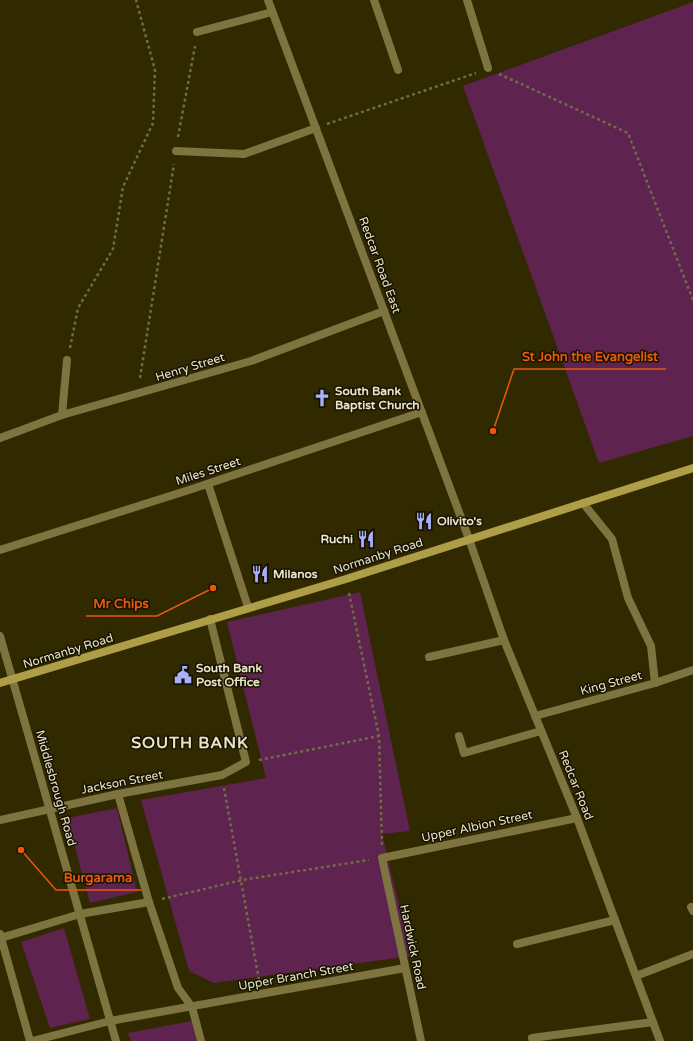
<svg xmlns="http://www.w3.org/2000/svg" width="693" height="1041" font-family="'Varela Round',sans-serif">
<style>
.green{fill:#5e234e}
.lines{fill:none;stroke-linecap:round;stroke-linejoin:round}
.path{stroke:#726b47;stroke-width:2.5;stroke-dasharray:3 3;stroke-linecap:butt}
.lane{stroke:#7d7440;stroke-width:8}
.street{stroke:#7d7440;stroke-width:8}
.secondary{stroke:#ae9e47;stroke-width:8}
.labels{text-anchor:middle;stroke-width:3;stroke-linejoin:round;paint-order:stroke}
.street-label{font-size:12px;fill:#e9e4c7;stroke:#161200}
.poi-label{font-size:12px;font-weight:bold;fill:#e9e4c7;stroke:#161200;text-anchor:start}
.district-label{font-size:16px;font-weight:bold;letter-spacing:1px;fill:#e9e4c7;stroke:#161200}
.leader{fill:none;stroke:#e8590c;stroke-width:1.5}
.callout-dot{fill:#e8590c;stroke:#161200;stroke-width:1.5}
.callout-label{font-size:13px;text-anchor:middle;font-weight:bold;fill:#e8590c;stroke:#161200;stroke-width:3;stroke-linejoin:round;paint-order:stroke}
</style>
<rect width="100%" height="100%" fill="#312900"/>
<g class="green">
<path d="M693,2v434l-94,27 -136,-377z"/>
<path d="M360,592l50,239 -28,3 29,122 -197,27 -25,-12 -48,-171 125,-22 -39,-156z"/>
<path d="M117,808l20,84 -47,11 -23,-85z"/>
<path d="M64,928l26,91 -40,9 -29,-86z"/>
<path d="M192,1021l4,20h-65l-3,-8z"/>
</g>
<g class="lines">
<g class="path">
<path d="M499,74l129,59 65,167"/>
<path d="M327,124l149,-51"/>
<path d="M178,137l17,-91"/>
<path d="M70,348l8,-40 35,-59 10,-62 30,-64 2,-53 -19,-70"/>
<path d="M140,378l34,-214"/>
<path d="M349,593l30,143 3,109"/>
<path d="M259,760l120,-24"/>
<path d="M224,788l35,192"/>
<path d="M162,899l80,-19 127,-20"/>
</g>
<g class="lane">
<path d="M374,0l24,70"/>
<path d="M197,32l75,-20"/>
<path d="M429,657l75,-17"/>
<path d="M459,736l5,17 77,-22"/>
<path d="M118,794l31,108 29,86 14,19"/>
<path d="M0,934l30,107"/>
</g>
<g class="street">
<path d="M268,0l201,539 35,101 73,178 83,223"/>
<path d="M467,0l21,68"/>
<path d="M176,151l68,3 72,-26"/>
<path d="M62,415l5,-55"/>
<path d="M0,438l62,-23 189,-54 133,-50"/>
<path d="M208,484l40,123"/>
<path d="M583,503l29,36 16,59 23,48 4,37"/>
<path d="M0,550l192,-61 230,-77"/>
<path d="M0,636l116,405"/>
<path d="M535,716l120,-33 38,-13"/>
<path d="M0,820l118,-26 104,-19 24,-13 -36,-143"/>
<path d="M691,907l2,4"/>
<path d="M1,938l79,-24 69,-12"/>
<path d="M517,944l98,-24"/>
<path d="M636,976l57,-22"/>
<path d="M192,1007l9,34"/>
<path d="M532,1038l121,-16"/>
<path d="M32,1041l78,-20 295,-53"/>
<path d="M421,1041l-39,-183 195,-40"/>
</g>
<path class="secondary" d="M0,683l346,-104 347,-111"/>
</g>
<defs>
<g id="church-bare" transform="scale(1.38)"><path d="M-1.2-6h2.4v3.5h3.3v2.4h-3.3V6h-2.4V-.1h-3.3v-2.4h3.3Z" fill="#a8b0fc" stroke="#161200" stroke-width="2.5" paint-order="stroke"/></g>
<g id="restaurant-bare" transform="scale(1.38)"><path d="M-5-6h1v4h1v-4h1v4h1v-4h1v5L-1.5 .5V6h-2V.5L-5-1ZM5-6V6H3V1.5H1.5Q1.5-4 5-6Z" fill="#a8b0fc" stroke="#161200" stroke-width="2.5" paint-order="stroke"/></g>
<g id="civic-bare" transform="scale(1.38)"><path d="M-.6-6.5H3V-4.5H.6V-3L4-1V1h2V6H-6V1h2V-1L-.6-3ZM-1.2 2.5V6h2.4V2.5Z" fill="#a8b0fc" stroke="#161200" stroke-width="2.5" paint-order="stroke"/></g>
</defs>
<g fill-rule="evenodd">
<use href="#church-bare" x="322" y="398"/>
<use href="#restaurant-bare" x="424" y="521"/>
<use href="#restaurant-bare" x="366" y="539"/>
<use href="#restaurant-bare" x="260" y="574"/>
<use href="#civic-bare" x="183" y="675"/>
</g>
<g class="labels">
<g class="street-label">
<text transform="translate(380 265) rotate(70)" y="4">Redcar Road East</text>
<text transform="translate(190 367) rotate(-17)" y="4">Henry Street</text>
<text transform="translate(208 471) rotate(-18)" y="4">Miles Street</text>
<text transform="translate(378 556) rotate(-18)" y="4">Normanby Road</text>
<text transform="translate(68 651) rotate(-17)" y="4">Normanby Road</text>
<text transform="translate(611 683) rotate(-15)" y="4">King Street</text>
<text transform="translate(122 782) rotate(-11)" y="4">Jackson Street</text>
<text transform="translate(576 785) rotate(68)" y="4">Redcar Road</text>
<text transform="translate(56 788) rotate(74)" y="4">Middlesbrough Road</text>
<text transform="translate(477 826) rotate(-12)" y="4">Upper Albion Street</text>
<text transform="translate(413 947) rotate(78)" y="4">Hardwick Road</text>
<text transform="translate(296 976) rotate(-10)" y="4">Upper Branch Street</text>
</g>
<g class="poi-label">
<text x="335" y="395">South Bank<tspan x="335" dy="14">Baptist Church</tspan></text>
<text x="437" y="525">Olivito's</text>
<text x="353" y="543" text-anchor="end">Ruchi</text>
<text x="273" y="578">Milanos</text>
<text x="196" y="672">South Bank<tspan x="196" dy="14">Post Office</tspan></text>
</g>
<g class="district-label">
<text x="190" y="748">SOUTH BANK</text>
</g>
</g>
<path class="leader" d="M493 431L514 369H666M213 588L157 616H86M21 850L56 890H141"/>
<g class="callout-dot">
<circle cx="493" cy="431" r="4"/>
<circle cx="213" cy="588" r="4"/>
<circle cx="21" cy="850" r="4"/>
</g>
<g class="callout-label">
<text x="590" y="361">St John the Evangelist</text>
<text x="121" y="608">Mr Chips</text>
<text x="98" y="882">Burgarama</text>
</g>
</svg>
